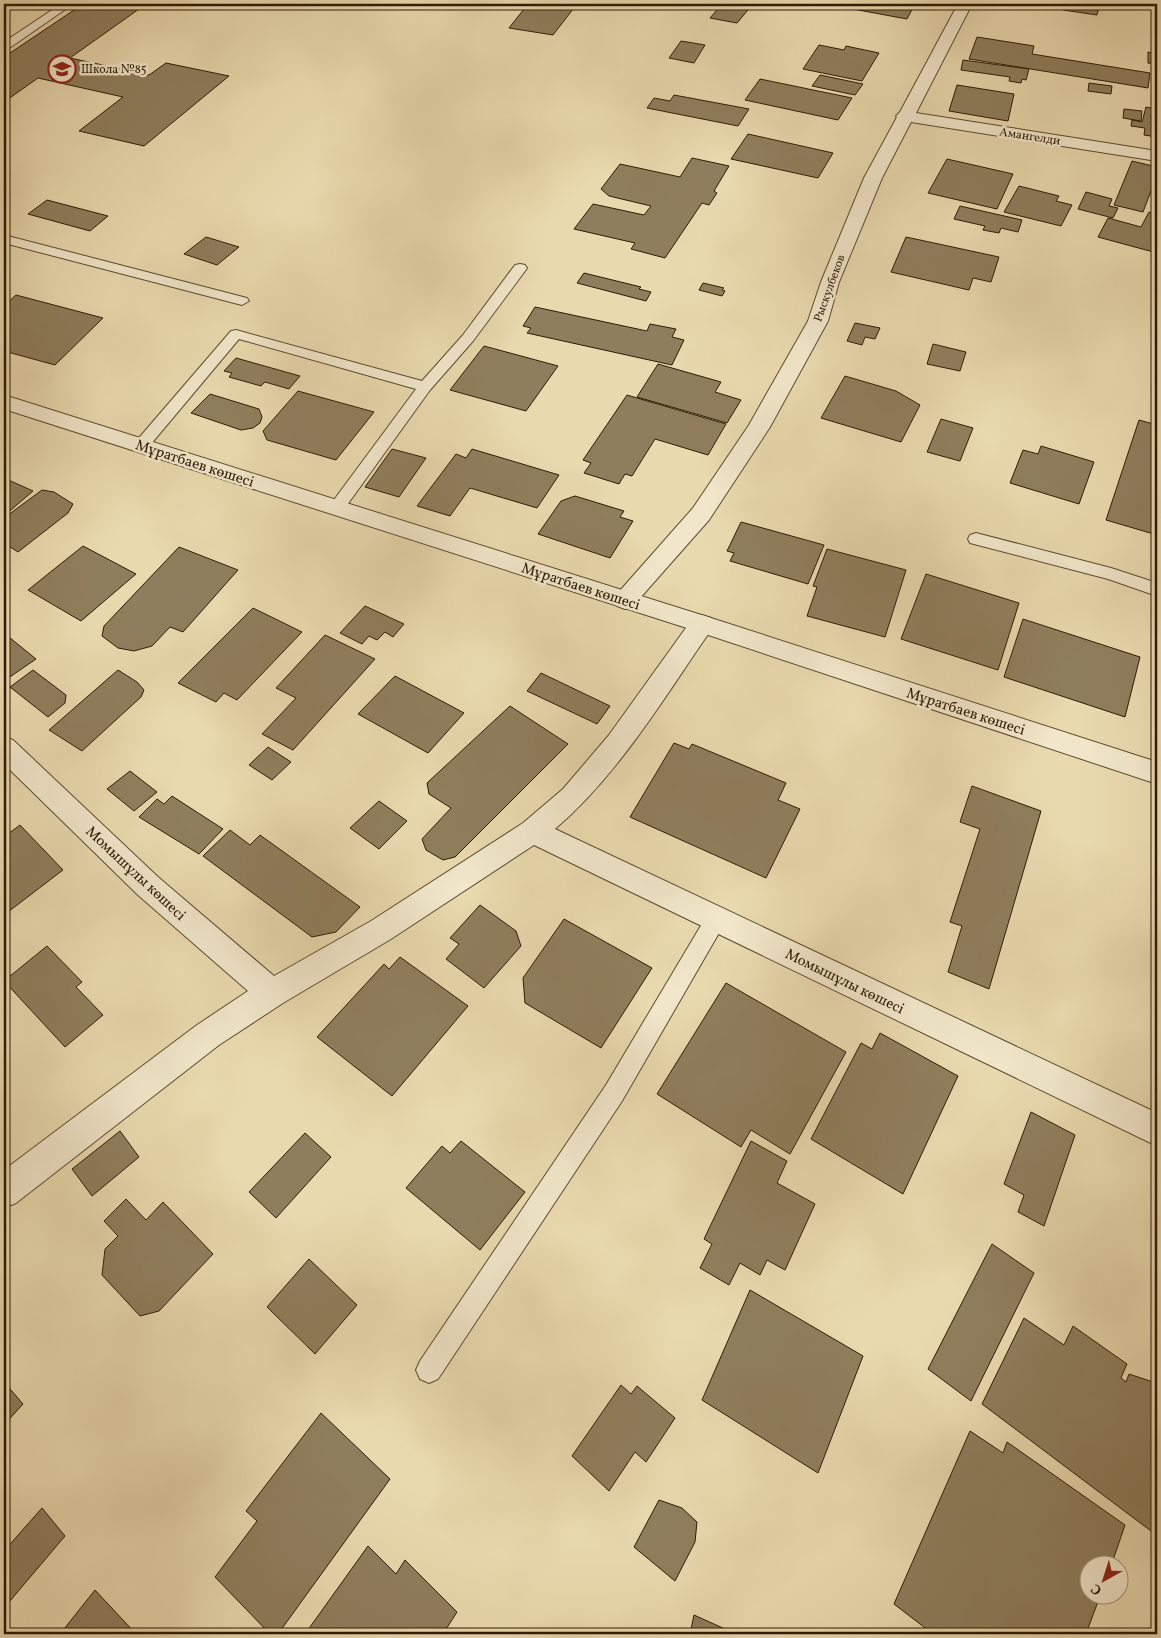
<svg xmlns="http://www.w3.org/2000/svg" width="1161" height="1638" font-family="Vollkorn,serif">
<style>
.building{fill:#8f7e5d;stroke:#2d1c05}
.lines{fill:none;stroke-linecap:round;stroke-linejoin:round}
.service-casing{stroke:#5c4b2f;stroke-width:2}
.minor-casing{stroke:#5c4b2f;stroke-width:2}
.tertiary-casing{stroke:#5c4b2f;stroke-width:2}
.service{fill:#f1e6ca;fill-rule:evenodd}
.minor{fill:#f1e6ca;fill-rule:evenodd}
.tertiary{fill:#f1e6ca;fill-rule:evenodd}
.labels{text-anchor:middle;stroke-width:5;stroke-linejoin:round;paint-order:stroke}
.far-poi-label{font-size:12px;fill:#2d1c05;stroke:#f1e6ca;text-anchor:start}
.far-street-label{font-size:12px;fill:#2d1c05;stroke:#f1e6ca}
.street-label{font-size:15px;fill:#2d1c05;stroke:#f1e6ca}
</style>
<rect width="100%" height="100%" fill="#e9d9ae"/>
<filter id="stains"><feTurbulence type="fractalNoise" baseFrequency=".004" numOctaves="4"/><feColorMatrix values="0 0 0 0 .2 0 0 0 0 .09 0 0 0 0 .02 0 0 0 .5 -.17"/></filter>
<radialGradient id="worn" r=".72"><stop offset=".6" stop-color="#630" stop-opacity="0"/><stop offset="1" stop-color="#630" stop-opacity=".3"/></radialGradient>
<g class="building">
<path d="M83,4h63l-76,54 79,17 17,-12 63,13 -85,70 -65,-15 44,-34 -85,-19 -34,24v-45z"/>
<path d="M528,4h49l-24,31 -44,-7z"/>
<path d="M722,4h31l-16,19 -27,-5z"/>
<path d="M838,4h77l-8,15 -65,-12z"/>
<path d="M1065,4h35l-3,11 -34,-5z"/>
<path d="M977,37l57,9 -2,8 118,19 -2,15 -179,-29z"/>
<path d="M681,41l24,4 -11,18 -25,-5z"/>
<path d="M819,45l25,5 2,-4 33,7 -17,28 -59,-12z"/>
<path d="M1148,52l9,2v10l-9,-1z"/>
<path d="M963,60l66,9 -3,11 -4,-1 -1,4 -12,-2 1,-4 -49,-7z"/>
<path d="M820,75l43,9 -8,11 -43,-9z"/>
<path d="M760,79l92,19 -14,22 -93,-20z"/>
<path d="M1089,83l23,3 -1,8 -23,-3z"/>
<path d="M957,85l57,9 -6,27 -59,-10z"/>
<path d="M674,95l75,14 -11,17 -91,-18 7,-10 16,3z"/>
<path d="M1146,107l11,2v28l-13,-2 1,-7 -14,-2 1,-6 10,2z"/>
<path d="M1124,109l18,2 -1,10 -18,-3z"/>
<path d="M748,134l85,19 -15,25 -87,-19z"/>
<path d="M692,158l37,8 -15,25 3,2 -8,12 -7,-2 -37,55 -34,-9 4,-6 -61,-14 19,-25 51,11 7,-9 -42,-10 -8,-7 19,-25 60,13z"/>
<path d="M947,159l66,15 -16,35 -69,-16z"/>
<path d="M1132,161l25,6v8l-14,37 -29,-7z"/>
<path d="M1019,186l40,10 -3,5 16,4 -11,21 -57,-14z"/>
<path d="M1086,192l26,7 -3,7 9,2 -5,10 -35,-9z"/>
<path d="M47,200l61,16 -18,15 -62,-17z"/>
<path d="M960,206l62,14 -4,12 -17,-4 -2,5 -16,-3 2,-4 -31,-7z"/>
<path d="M1149,212l8,3v38l-59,-16 10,-19 33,9z"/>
<path d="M206,237l33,10 -22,18 -33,-11z"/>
<path d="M906,237l93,20 -8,25 -18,-4 -4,12 -78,-18z"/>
<path d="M584,273l57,14 -2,2 12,3 -5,9 -69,-18z"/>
<path d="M703,283l21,5 -2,2 3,1 -3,5 -23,-6z"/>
<path d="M16,295l87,23 -48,47 -51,-14v-45z"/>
<path d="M535,307l112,24 3,-7 26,5 -4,8 12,3 -12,25 -145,-32 4,-5 -8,-2z"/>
<path d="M855,323l25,5 -5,11 -10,-2 -3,8 -15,-4z"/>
<path d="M933,344l33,8 -6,19 -33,-7z"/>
<path d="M484,346l74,20 -32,45 -76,-21z"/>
<path d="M236,358l64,18 -11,13 -24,-7 -4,4 -32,-9 3,-4 -8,-2z"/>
<path d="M658,364l63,18 -6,10 26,8 -14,23 -90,-26z"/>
<path d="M845,376l51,15 24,14 -19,37 -80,-24z"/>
<path d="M298,391l76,21 -38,48 -69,-20 -4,-9z"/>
<path d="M210,394l49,15 3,8 -2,6 -7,5 -12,2 -50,-17z"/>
<path d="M627,395l99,29 -18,31 -53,-16 -23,37 -7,-2 -6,10 -35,-11 7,-10 -8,-3z"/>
<path d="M941,419l32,9 -13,33 -33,-9z"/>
<path d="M1139,420l18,5v110l-51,-15z"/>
<path d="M1041,446l53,16 -15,42 -69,-21 13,-33 15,4z"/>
<path d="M392,449l34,9 -27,39 -34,-10z"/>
<path d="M472,449l87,26 -22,33 -67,-20 -20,28 -33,-10 39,-52 10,4z"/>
<path d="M4,478l29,13 -29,25z"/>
<path d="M42,490l12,2 19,12 -5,9 -50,39 -14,-9v-25z"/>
<path d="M575,496l49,15 -4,6 13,4 -23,37 -72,-24 23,-33z"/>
<path d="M741,522l83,23 -16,39 -78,-23 4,-8 -7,-2z"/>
<path d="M83,546l53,28 -55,47 -53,-31z"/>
<path d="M179,547l59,23 -55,62 -13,-5 -18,19 -18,5 -16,-3 -16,-12 2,-10z"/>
<path d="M827,549l79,21 -21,67 -78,-21 10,-29 -4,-1z"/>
<path d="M926,574l93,29 -21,67 -97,-31z"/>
<path d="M365,606l39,18 -11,13 -8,-5 -8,8 -8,-4 -7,8 -22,-11z"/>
<path d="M253,608l49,24 -65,68 -13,-7 -8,9 -38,-19z"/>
<path d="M1023,619l117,38 -15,60 -121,-40z"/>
<path d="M4,633l32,26 -32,22z"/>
<path d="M325,635l50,24 -82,91 -31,-16 34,-36 -20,-10z"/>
<path d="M33,670l33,25 -1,8 -17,14 -38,-30z"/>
<path d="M118,670l19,12 7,8 -3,7 -59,54 -33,-21z"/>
<path d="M541,673l69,33 -13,18 -70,-33z"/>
<path d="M395,676l69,37 -36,40 -70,-39z"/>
<path d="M510,706l58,38 -113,113 -12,3 -17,-10 -4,-11 29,-31 -22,-14 -2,-11z"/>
<path d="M674,743l15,6 3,-5 94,39 -8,17 22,9 -34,69 -136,-61z"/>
<path d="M268,747l23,15 -19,18 -23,-15z"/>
<path d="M130,771l27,21 -23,19 -27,-22z"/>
<path d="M972,786l69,25 -52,178 -41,-17 14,-46 -12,-4 30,-93 -20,-7z"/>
<path d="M172,796l51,33 -24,25 -60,-37 18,-18 7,5z"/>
<path d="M379,801l28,20 -28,28 -29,-21z"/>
<path d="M20,825l43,45 -59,45v-78z"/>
<path d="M230,830l20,15 10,-10 100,72 -24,25 -24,5 -109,-81z"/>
<path d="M480,905l36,26 5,15 -37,42 -38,-29 13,-15 -9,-6z"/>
<path d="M564,919l88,49 -51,80 -76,-45 -2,-25z"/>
<path d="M47,946l35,36 -6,5 27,28 -38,32 -61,-66z"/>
<path d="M400,957l68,49 -76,90 -75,-59 67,-73 5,5z"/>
<path d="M726,983l120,69 -56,102 -39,-24 -10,17 -84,-53z"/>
<path d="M880,1033l78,43 -55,118 -92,-55 50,-96 11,6z"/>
<path d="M1031,1112l44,23 -31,91 -26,-14 6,-17 -20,-11z"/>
<path d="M120,1131l19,26 -47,39 -20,-27z"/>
<path d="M305,1133l26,24 -55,61 -27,-26z"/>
<path d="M461,1141l64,51 -45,58 -74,-62 36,-42 8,7z"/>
<path d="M751,1141l36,20 -10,22 38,21 -30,66 -18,-10 -7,15 -20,-12 -11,22 -29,-17 12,-24 -8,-5z"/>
<path d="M126,1199l20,21 17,-18 50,52 -54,57 -19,5 -38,-41 3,-26 13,-13 -14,-15z"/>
<path d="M992,1244l42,29 -63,128 -43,-32z"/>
<path d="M309,1259l48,46 -42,49 -48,-47z"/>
<path d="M750,1290l113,66 -45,117 -116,-73z"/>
<path d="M1024,1318l40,27 9,-19 54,38 -6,14 5,4 3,-8 24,8 4,3v142l-2,7 -173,-130z"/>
<path d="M4,1382l19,22 -19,21z"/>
<path d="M621,1385l10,9 6,-8 38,32 -29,44 -11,-10 -26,39 -37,-35z"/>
<path d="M321,1413l69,66 -112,155h-8l-55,-57 42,-56 -11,-10z"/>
<path d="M970,1431l33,22 4,-11 118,83 -14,41h-23v30h12l-14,38h-153l-39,-30z"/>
<path d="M659,1500l23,8 15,14 -2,20 -20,39 -41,-34z"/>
<path d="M42,1508l23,28 -61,72v-57z"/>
<path d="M368,1546l28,28 9,-14 52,52 -14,22h-138z"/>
<path d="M95,1590l41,44h-76z"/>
<path d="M694,1615l42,19h-46z"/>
</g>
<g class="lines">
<g class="service-casing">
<g id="service">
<path d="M61,4h12l-65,45 -4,1v-8z"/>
<path d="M4,235l243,63 2,3 -7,4 -238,-62z"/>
<path d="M520,264l5,1 2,3 -2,3 -52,70 -43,49 -88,122 -6,2 -6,-2 -2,-4 88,-119 -177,-50 -93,111 -6,1 -6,-1 -2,-4 99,-115 5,-1 186,51 41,-46 52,-70z"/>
<path d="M976,533l135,35 46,15v13l-49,-17 -138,-36 -2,-4 2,-4z"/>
<path d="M716,910l7,2 4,7 -4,7 -101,175 -184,278 -9,4 -9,-4 -4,-9 4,-9 186,-276 103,-173z"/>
</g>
</g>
<g class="minor-casing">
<g id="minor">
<path d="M958,4h14l-56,109 241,38v10l-246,-39 -29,56 -43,104 -11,39 -58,106 -61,93 -76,86 -8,3 -8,-3 -4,-6 4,-6 76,-86 56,-83 59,-104 13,-39 43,-104 33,-61 -1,-1 4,-4z"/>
<path d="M702,615l9,3 3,6 -3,6c-48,69 -92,144 -156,199l602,284v33l-623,-301 -143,94 -108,64 -64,42 -203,158 -12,5v-38l193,-145 51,-34 -110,-96 -134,-131v-27l9,3 145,137 116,99 97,-55 152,-98 40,-34 46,-54 84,-117z"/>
</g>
</g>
<g class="tertiary-casing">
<path id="tertiary" d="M4,395l707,223 446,144v22l-464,-154 -689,-221z"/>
</g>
<use href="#service" class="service"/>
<use href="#minor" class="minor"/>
<use href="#tertiary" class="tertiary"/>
</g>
<defs>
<g id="school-ring" transform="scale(1.4375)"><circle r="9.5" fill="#f1e6ca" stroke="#8f2418" stroke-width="1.5"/><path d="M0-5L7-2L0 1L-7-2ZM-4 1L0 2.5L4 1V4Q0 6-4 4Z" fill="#8f2418"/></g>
</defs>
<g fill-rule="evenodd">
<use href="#school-ring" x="62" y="69"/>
</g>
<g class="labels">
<g class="far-poi-label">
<text x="81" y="73">Школа №85</text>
</g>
<g class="far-street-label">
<text transform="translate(1030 136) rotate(9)" y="4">Амангелди</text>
<text transform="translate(829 288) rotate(-70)" y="4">Рыскулбеков</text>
</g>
<g class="street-label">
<text transform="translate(195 463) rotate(18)" y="5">Мұратбаев көшесі</text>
<text transform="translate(581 586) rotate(18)" y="5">Мұратбаев көшесі</text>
<text transform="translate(966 711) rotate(18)" y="5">Мұратбаев көшесі</text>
<text transform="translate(136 873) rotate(43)" y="5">Момышұлы көшесі</text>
<text transform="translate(845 981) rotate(26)" y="5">Момышұлы көшесі</text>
</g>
</g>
<rect width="1161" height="1638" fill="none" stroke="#e9d9ae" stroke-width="20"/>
<rect x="5" y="5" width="1151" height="1628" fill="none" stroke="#2d1c05" stroke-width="2.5"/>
<rect x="10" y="10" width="1141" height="1618" fill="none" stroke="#2d1c05"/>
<g transform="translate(1104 1580) rotate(219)"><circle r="24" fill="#f1e6ca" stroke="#a3957b"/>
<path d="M0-4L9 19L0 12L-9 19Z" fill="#8f2418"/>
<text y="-8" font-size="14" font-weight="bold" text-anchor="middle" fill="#2d1c05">С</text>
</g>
<rect width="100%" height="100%" filter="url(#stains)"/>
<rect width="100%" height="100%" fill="url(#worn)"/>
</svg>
